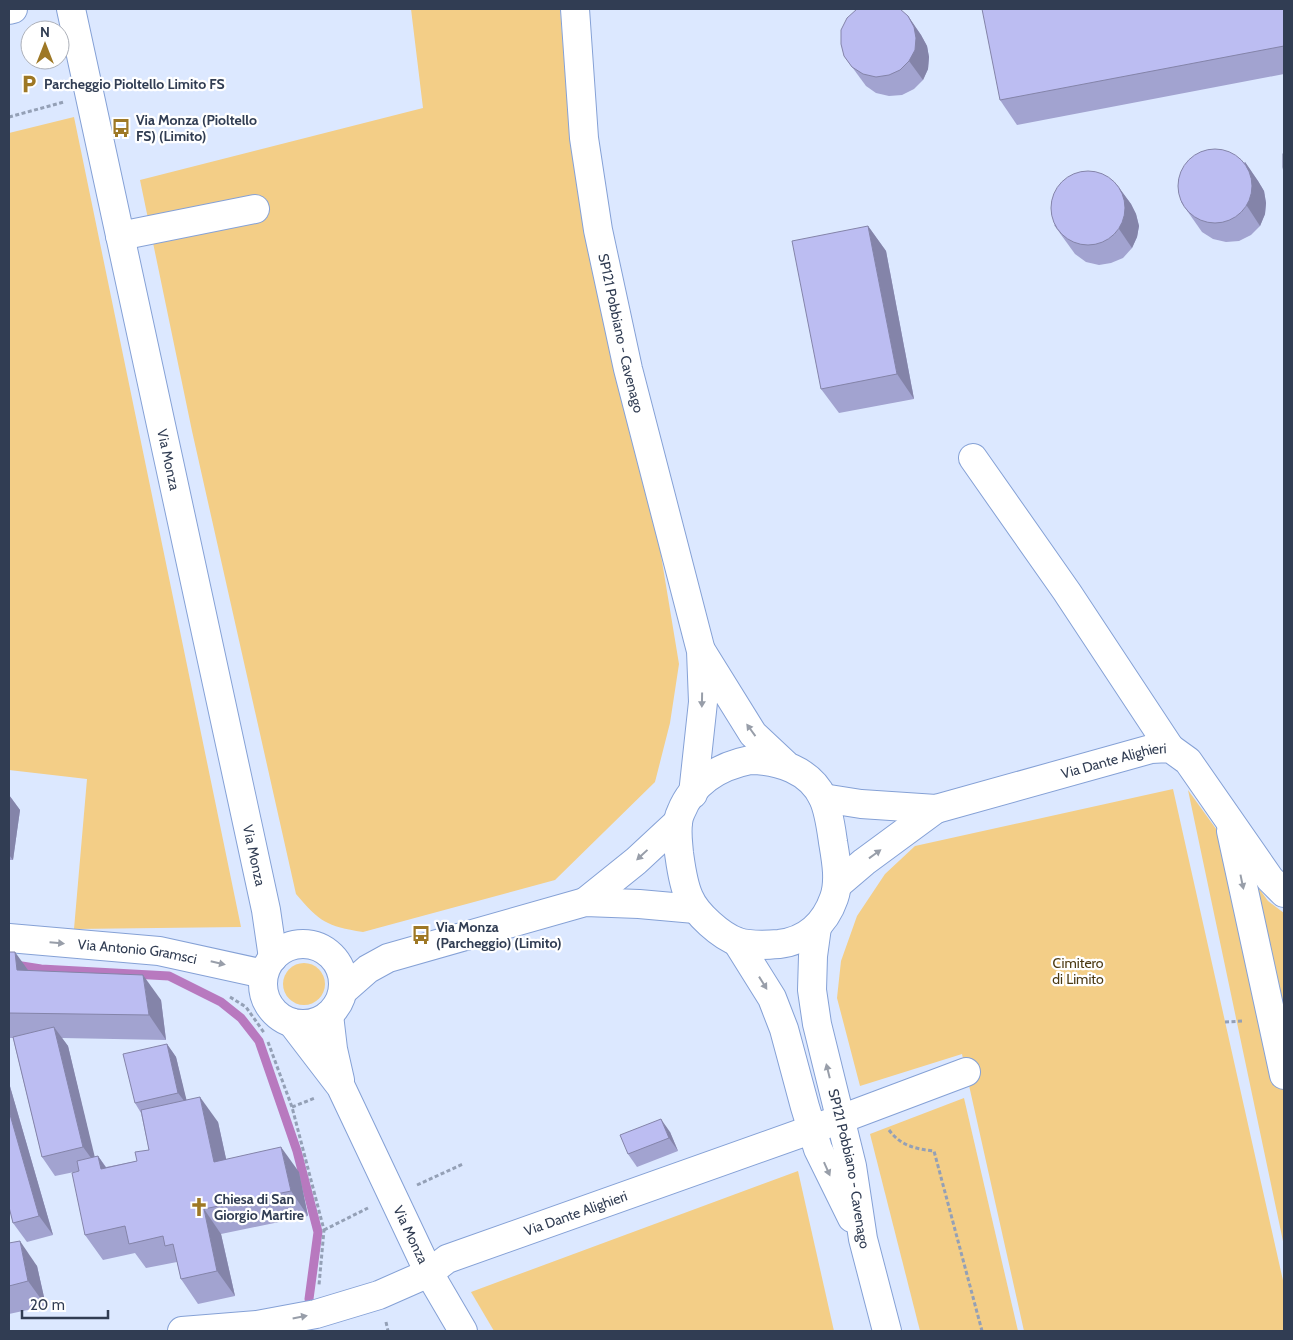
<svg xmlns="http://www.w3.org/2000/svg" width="1293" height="1340" font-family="Cabin,sans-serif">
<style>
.green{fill:#f3ce87}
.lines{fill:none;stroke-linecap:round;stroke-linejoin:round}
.stream{stroke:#b879bf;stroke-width:9}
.minor-casing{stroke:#85a1d6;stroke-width:30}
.major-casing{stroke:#85a1d6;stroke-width:30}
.path{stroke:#94a0b6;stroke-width:3;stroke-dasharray:4 2.5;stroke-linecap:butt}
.minor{stroke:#fff;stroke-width:28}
.major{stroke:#fff;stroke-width:28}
.wall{fill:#a2a3d0}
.shaded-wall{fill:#8484a9}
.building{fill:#bcbdf2;stroke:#8484a9}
.oneway{fill:#989ea9}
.labels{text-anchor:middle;stroke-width:4.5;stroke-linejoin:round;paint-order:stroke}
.poi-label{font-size:14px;font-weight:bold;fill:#313d53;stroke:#fff;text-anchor:start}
.street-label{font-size:14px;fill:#313d53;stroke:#fff}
.park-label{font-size:14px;fill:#4b3911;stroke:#fff}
</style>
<rect width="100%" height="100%" fill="#dce8ff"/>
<g class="green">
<path d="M411,9h149l11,138 86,384 22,133 -9,59 -15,59 -100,98 -192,52c-37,-6 -43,-10 -67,-38l-104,-463 -52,-251 283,-72z"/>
<path d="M74,117l167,810 -167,2 13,-150 -78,-9v-637z"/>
<path d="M1173,789l111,496v46h-260l-62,-277 -102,32 -23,-88 4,-37 16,-45 28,-42 30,-28z"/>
<path d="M1188,790l80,111 16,12v333z"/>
<circle cx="304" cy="984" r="21"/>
<path d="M964,1098l54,233h-98l-50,-197z"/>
<path d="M798,1171l36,160h-340l-23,-39z"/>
</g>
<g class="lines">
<path class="stream" d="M9,964l32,5 128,7 52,26 20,16 18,23 38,110 21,81 -9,67"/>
<g class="minor-casing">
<g id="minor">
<path id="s1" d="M71,9l195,901 7,48"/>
<path d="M9,10l4,-1"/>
<path d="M120,236l135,-27"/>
<path d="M973,458l94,134 103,156"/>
<path id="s2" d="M823,798l38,6 75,5 215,-60 19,-1 18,13 82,118 14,14"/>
<path d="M1231,831l53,244"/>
<path d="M837,885l27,-23 72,-53"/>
<path d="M585,902l51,-41 42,-39"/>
<path id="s3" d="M9,938l150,13 96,21 8,5"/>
<circle cx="303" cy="984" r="40"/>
<path d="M343,991l25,-22 20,-11 197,-56 54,2 56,5"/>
<path d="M329,1015l4,34 7,31"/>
<path id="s4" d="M292,1023l49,64 88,186 34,58"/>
<path id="s5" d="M182,1331l75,-6 59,-11 63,-19 50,-22 18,-14 394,-140 125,-47"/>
</g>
</g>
<g class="major-casing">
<g id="major">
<path id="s6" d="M575,9l9,129 14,92 30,139 73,282 2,51 -10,92"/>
<path d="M702,652l51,82 32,30"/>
<path d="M750,760c28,0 60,10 73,38 6,13 8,30 10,44 3,18 7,39 1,56 -9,26 -28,43 -55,46 -13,1 -28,2 -41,-2 -17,-6 -42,-28 -49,-45 -6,-13 -8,-30 -10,-44 -1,-13 -4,-29 2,-41 12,-30 39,-46 69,-52z"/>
<path id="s7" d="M817,927l-4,29 -1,34 5,34 35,142 11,73 24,92"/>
<path d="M737,942l35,56 12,31 21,78 13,42 34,69"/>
</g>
</g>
<g class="path">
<path d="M34,29l13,1"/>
<path d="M9,117l55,-15"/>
<path d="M230,997l16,10 19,27"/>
<path d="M1225,1022l19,-1"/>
<path d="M268,1042l24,65 32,123 -5,55"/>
<path d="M292,1107l23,-9"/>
<path d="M889,1130c12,16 27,19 45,21l48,180"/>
<path d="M417,1185l46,-21"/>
<path d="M324,1230l44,-22"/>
<path d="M386,1322l2,9"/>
</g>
<use href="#minor" class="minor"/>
<use href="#major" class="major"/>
</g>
<g class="wall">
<path d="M1284,9v65l-267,51 -17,-25z"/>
<path d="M908,16l13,19 6,11 2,11 -1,12 -5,11 -9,9 -12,6 -13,1 -13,-3 -10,-7 -22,-30z"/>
<path d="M1245,162l13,19 6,10 2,12 -1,11 -5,12 -9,9 -12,6 -13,1 -13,-3 -11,-7 -21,-30z"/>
<path d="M1117,185l14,19 5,10 3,12 -2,11 -5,11 -9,10 -12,5 -12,2 -13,-3 -11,-8 -21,-29z"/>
<path d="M868,226l18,25 28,148 -75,14 -18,-24z"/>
<path d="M9,795l11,15 -7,50h-4z"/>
<path d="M9,952l19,18 133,30 5,40 -104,-2 6,8 26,111 4,-1 8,11 31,-6 12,-11 -8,-37 -6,-10 32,-59 9,13 10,43 32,22 8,37 73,13 9,44 -87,18 14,62 -37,8 -17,-25 -4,-17 -31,6 -11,-15 -32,7 -18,-25 -6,-64 -24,5 -13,-19 -29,-119h-4z"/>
<path d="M9,1083l44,152 -26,7 -14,-19 -4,-16z"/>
<path d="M670,1132l8,19 -41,16 -9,-13z"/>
<path d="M9,1243l28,23 9,40 -37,8z"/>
</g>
<g class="shaded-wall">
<path d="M908,16l13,19 6,11 2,11 -1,12 -5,11 -14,-19z"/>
<path d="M1245,162l13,19 6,10 2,12 -1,11 -5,12 -13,-20z"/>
<path d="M1117,185l14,19 5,10 3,12 -2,11 -5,11 -13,-19z"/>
<path d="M868,226l18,25 28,148 -17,-25z"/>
<path d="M9,795l11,15 -7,50 -4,-5z"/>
<path d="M15,952l18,25 -16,-7z"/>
<path d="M143,975l18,25 5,40 -17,-25z"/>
<path d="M54,1027l14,19 29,120 -14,-19z"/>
<path d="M167,1044l9,13 12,49 -10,-13z"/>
<path d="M9,1083l44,152 -14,-19 -30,-105z"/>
<path d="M200,1097l18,25 14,64 -18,-24z"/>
<path d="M661,1119l9,13 8,19 -9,-13z"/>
<path d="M281,1147l18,25 9,44 -17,-25z"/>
<path d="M98,1156l17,25 -14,-12z"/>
<path d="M204,1209l17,25 14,62 -18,-25z"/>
<path d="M20,1241l17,25 9,40 -18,-25z"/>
</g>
<g class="building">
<path d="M857,9h43l8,7 6,11 2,11 -1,12 -6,11 -9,9 -11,5 -13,2 -13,-3 -11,-7 -8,-11 -3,-12v-14l6,-12z"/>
<path d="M982,9h302v37l-284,54z"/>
<circle cx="1215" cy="186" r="37"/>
<path d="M1284,152v21l-1,-6v-13z"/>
<circle cx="1088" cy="208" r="37"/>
<path d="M868,226l29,148 -76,15 -29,-148z"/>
<path d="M9,952h6l2,18 126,5 6,40 -140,-2z"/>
<path d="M54,1027l29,120 -41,10 -29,-120z"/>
<path d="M167,1044l11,49 -43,10 -12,-49z"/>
<path d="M200,1097l14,65 67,-15 10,44 -87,18 13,62 -36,8 -8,-35 -8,2 -2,-10 -34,8 -4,-18 -40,9 -13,-62 7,-2 -2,-10 21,-5 3,13 36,-8 -2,-9 14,-2 -8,-40z"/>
<path d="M9,1111l30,105 -26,7 -4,-16z"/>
<path d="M661,1119l8,19 -41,16 -8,-19z"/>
<path d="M20,1241l8,40 -19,5v-43z"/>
</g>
<defs><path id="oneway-solid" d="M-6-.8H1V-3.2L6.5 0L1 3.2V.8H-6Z" transform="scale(1.25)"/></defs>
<g class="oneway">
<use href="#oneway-solid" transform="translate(702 700) rotate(91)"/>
<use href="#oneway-solid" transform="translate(751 730) rotate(-126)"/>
<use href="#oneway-solid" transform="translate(875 854) rotate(-36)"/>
<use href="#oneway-solid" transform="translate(642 855) rotate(137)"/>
<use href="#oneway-solid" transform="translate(1242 882) rotate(78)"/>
<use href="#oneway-solid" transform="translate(57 943) rotate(5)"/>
<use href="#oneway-solid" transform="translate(218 963) rotate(13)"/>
<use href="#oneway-solid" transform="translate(763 983) rotate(58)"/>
<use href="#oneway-solid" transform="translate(828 1071) rotate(-104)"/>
<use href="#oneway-solid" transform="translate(827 1169) rotate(66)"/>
<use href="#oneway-solid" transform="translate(300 1317) rotate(-11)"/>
</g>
<defs>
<g id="parking-bare" transform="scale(1.5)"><path d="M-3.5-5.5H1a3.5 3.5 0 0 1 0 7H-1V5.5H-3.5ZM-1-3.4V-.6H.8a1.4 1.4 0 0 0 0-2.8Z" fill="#9e7825" stroke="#fff" stroke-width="2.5" paint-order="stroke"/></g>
<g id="bus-bare" transform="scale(1.5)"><path d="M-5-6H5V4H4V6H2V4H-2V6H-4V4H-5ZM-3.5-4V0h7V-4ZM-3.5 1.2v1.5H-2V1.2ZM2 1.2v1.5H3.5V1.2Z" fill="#9e7825" stroke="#fff" stroke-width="2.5" paint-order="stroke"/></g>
<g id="church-bare" transform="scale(1.5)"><path d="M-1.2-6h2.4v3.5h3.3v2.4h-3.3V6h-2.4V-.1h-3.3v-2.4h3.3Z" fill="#9e7825" stroke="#fff" stroke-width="2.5" paint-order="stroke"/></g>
</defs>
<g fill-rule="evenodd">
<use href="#parking-bare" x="29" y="84"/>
<use href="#bus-bare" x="121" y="128"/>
<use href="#bus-bare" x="421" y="935"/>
<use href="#church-bare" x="199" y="1207"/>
</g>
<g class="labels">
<g class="poi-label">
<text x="44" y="89">Parcheggio Pioltello Limito FS</text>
<text x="136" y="125">Via Monza (Pioltello<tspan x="136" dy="16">FS) (Limito)</tspan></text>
<text x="436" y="932">Via Monza<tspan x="436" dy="16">(Parcheggio) (Limito)</tspan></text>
<text x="214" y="1204">Chiesa di San<tspan x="214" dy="16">Giorgio Martire</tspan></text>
</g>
<g class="street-label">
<text dy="5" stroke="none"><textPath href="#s6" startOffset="328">SP121 Pobbiano - Cavenago</textPath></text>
<text dy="5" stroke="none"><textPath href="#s1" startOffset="461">Via Monza</textPath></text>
<text dy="5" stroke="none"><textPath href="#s2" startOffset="298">Via Dante Alighieri</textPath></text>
<text dy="5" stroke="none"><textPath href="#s1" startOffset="866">Via Monza</textPath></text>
<text dy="5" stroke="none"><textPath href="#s3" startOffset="129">Via Antonio Gramsci</textPath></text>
<text dy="5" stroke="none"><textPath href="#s7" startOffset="246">SP121 Pobbiano - Cavenago</textPath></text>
<text dy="5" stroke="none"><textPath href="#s5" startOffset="415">Via Dante Alighieri</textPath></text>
<text dy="5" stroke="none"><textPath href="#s4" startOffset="244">Via Monza</textPath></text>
</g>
<g class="park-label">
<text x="1078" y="968">Cimitero<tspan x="1078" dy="16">di Limito</tspan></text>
</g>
</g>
<rect width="1293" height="1340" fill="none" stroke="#313d53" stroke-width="20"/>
<g transform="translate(45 45)"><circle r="24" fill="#ffffff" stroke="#adb1ba"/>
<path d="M0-4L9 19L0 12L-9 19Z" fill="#9e7825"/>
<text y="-8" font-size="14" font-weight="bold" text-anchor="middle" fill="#313d53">N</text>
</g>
<path d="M22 1310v8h86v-8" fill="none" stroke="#313d53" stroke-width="2.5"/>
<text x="30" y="1310" font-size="15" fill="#313d53" stroke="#ffffff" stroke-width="4" paint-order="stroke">20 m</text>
</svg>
